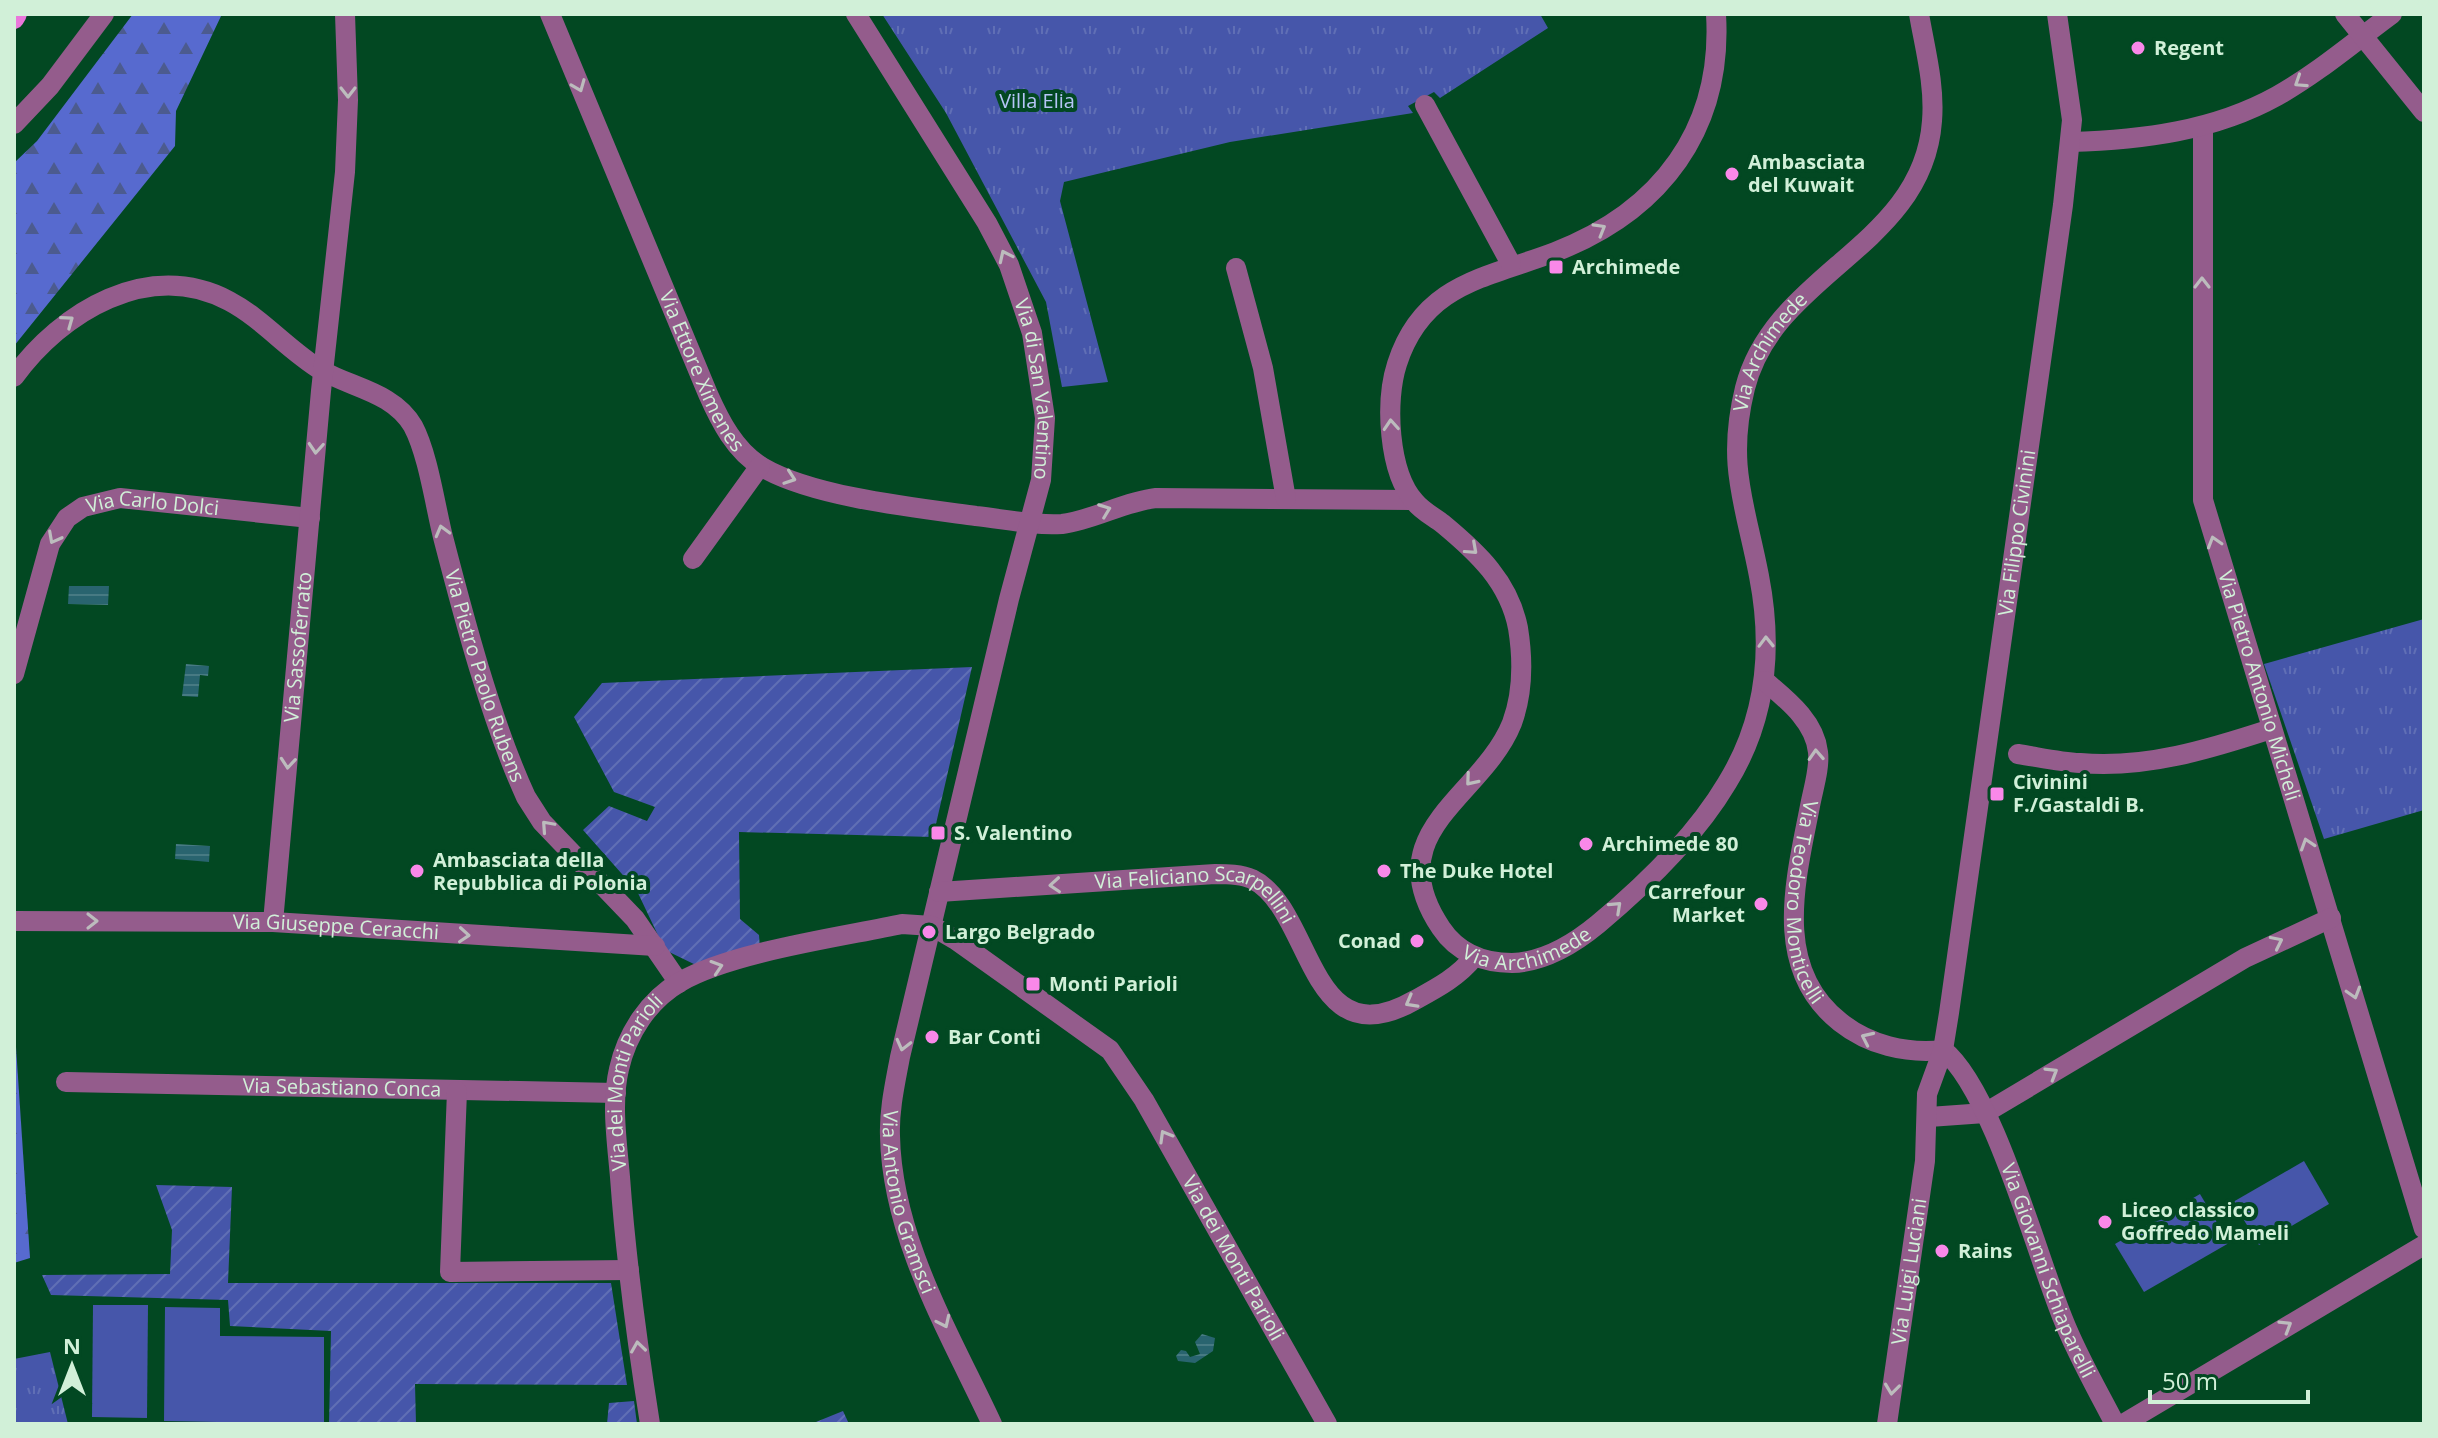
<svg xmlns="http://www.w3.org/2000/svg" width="2438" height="1438" font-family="'Open Sans',sans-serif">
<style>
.forest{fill:url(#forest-firs)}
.park{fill:url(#park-tufts)}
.garden{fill:url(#garden-furrows)}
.pitch{fill:#4656aa}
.water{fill:url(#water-rules)}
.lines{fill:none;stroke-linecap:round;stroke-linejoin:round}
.minor{stroke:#945c8c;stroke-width:20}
.tertiary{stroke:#945c8c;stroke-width:20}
.primary{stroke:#ea77db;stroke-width:20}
.oneway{stroke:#bcbcbd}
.poi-dot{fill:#f988e9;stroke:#024822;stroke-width:3}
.labels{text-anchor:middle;stroke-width:8;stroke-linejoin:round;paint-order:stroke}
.poi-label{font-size:20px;font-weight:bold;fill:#d1f0d8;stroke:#024822;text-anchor:start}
.park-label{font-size:20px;fill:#b6c5f8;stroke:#024822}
.street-label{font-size:20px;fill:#d1f0d8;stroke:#024822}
</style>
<defs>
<pattern id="forest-firs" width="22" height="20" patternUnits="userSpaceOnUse" patternTransform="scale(2)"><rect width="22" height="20" fill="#576acf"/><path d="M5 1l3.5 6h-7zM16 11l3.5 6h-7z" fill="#4c5b8f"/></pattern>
<pattern id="park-tufts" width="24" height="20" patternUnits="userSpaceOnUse" patternTransform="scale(2)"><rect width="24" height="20" fill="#4656aa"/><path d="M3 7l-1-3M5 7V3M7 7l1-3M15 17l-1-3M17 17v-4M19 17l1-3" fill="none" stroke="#606fb5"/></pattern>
<pattern id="garden-furrows" width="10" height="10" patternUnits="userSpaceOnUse" patternTransform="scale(2)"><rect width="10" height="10" fill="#4656aa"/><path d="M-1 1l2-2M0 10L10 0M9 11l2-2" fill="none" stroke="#606fb5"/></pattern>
<pattern id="water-rules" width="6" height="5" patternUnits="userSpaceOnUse" patternTransform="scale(2)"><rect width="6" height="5" fill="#29646f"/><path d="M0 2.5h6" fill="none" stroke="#477a83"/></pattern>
</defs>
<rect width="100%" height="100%" fill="#024822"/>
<g class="forest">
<path d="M133,14h89l-46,97 -1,35 -161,200v-183l23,-22z"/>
<path d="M14,1017l16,241 -16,5z"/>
</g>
<g class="park">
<path d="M882,14h658l8,14 -108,70 -6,-6 -26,14 5,7 -183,29 -166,40 -4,19 48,181 -46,5 -16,-85 -100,-189z"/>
<path d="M2424,619v191l-100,29 -60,-175z"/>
<path d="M50,1352l18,72h-54v-65z"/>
</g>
<g class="garden">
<path d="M972,667l-39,170 -194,-5 1,87 19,16 1,14 -60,18 -35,-17 -28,-59 -54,-61 26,-24 38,15 8,-14 -41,-15 -40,-75 28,-34z"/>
<path d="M156,1185l76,2 -4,96h383l16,102 -212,-1 1,40h-87l2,-93 -101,-5 -2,-26 -177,-5 -9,-20 128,-1 2,-44z"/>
<path d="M634,1401l3,23h-30l2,-21z"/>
<path d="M843,1411l6,13h-38z"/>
</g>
<g class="pitch">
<path d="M2304,1161l25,43 -70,41 -26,-43z"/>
<path d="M2200,1194l29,49 -85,49 -29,-48z"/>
<path d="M93,1305h55l-1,113 -55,-1z"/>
<path d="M165,1307l55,1v28l104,1v87l-160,-3z"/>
</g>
<g class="water">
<path d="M69,586h40l-1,19 -40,-1z"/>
<path d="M186,664l23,2 -1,10 -8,-1 -2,22 -16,-1z"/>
<path d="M176,844l34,2 -1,16 -34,-3z"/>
<path d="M1202,1334l13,4 -2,13 -18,12 -17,-2 -2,-5 5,-6 5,1 4,6 10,-3 -5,-12z"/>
</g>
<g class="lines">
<g class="minor">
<path id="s1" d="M550,14l158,380c12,27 27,57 54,73 51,30 155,41 214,49 28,3 58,10 86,8 32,-4 61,-22 94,-26l256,2"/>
<path id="s2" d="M856,14l131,209 22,42 23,68 13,85 -4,62 -32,119 -109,458c-5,27 -11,53 -10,79 2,102 60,198 102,288"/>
<path id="s3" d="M1716,14c7,115 -55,197 -161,238 -68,26 -132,31 -158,112 -12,37 -9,108 18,138 7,9 19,15 28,22 35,29 66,58 75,104 5,31 5,65 -6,95 -30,75 -136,108 -71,205 16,24 42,35 71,35 32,-1 63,-20 86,-39 48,-40 97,-87 129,-141 39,-63 46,-135 32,-207 -14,-73 -33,-111 -14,-188 29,-116 178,-141 187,-267 3,-36 -7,-72 -13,-107"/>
<path d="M1425,105l86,159"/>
<path d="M14,124l36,-38 54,-72"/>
<path id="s4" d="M2203,126v374l221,729"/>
<path d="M2070,142c72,-2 144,-11 207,-46 41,-23 77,-54 115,-82"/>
<path d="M1236,268l27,100 23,131"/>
<path id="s5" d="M14,377c47,-65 135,-119 215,-76 34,18 59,49 92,69 31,18 72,22 92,56 15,28 22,79 30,111 21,81 48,184 83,260l16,25 93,97 44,64"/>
<path d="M693,559l67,-93"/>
<path id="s6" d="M14,674l36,-130 17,-26 16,-11 37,-9 190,20"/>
<path id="s7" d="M1765,681c21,18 50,40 53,71 2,17 -5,37 -8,54 -14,73 -39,162 30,216 29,23 66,32 103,28"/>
<path d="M2018,754c20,3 41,8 62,9 65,6 130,-14 191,-34"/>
<path id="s8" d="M939,892l276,-18c12,0 26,0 37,5 62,30 55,183 163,121 22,-12 43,-23 59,-43"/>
<path id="s9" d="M14,921l259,1 382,24"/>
<path id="s10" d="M273,922l48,-531 24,-219 3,-72 -3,-86"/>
<path id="s11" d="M66,1082l550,11"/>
<path d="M457,1091l-7,181 179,-2"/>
<path d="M1929,1117l56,-4 260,-155 86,-40"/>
<path id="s12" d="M650,1424c-13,-82 -24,-164 -30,-247 -3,-35 -9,-74 -1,-108 8,-36 30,-69 61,-87 52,-30 161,-45 222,-58l30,2 24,14 154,110 34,50 183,324"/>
<path d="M2123,1424l301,-179"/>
</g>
<g class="tertiary">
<path d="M2345,14l79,98"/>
<path id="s13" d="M1943,1050c49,38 94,206 120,269 14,36 34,70 52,105"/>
<path id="s14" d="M1887,1424l38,-263 2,-67 16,-44 6,-37 114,-808 9,-85 -15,-106"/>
</g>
<path class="primary" d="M14,19l3,-5"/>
</g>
<defs><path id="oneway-chevron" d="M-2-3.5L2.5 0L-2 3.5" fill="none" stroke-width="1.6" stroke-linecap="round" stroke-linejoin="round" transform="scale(2)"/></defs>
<g class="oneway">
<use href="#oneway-chevron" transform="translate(2300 82) rotate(147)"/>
<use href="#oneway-chevron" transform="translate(579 86) rotate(68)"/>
<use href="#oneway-chevron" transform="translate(348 92) rotate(90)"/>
<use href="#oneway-chevron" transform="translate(1600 229) rotate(-30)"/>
<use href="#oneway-chevron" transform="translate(1005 256) rotate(-115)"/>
<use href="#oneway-chevron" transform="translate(2202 283) rotate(-90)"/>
<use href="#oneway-chevron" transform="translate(68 321) rotate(-36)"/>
<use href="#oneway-chevron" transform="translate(1391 425) rotate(-94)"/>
<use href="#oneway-chevron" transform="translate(316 448) rotate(94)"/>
<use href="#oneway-chevron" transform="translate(790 478) rotate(19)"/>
<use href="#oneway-chevron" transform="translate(1105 510) rotate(-21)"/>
<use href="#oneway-chevron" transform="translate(442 531) rotate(-105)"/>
<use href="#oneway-chevron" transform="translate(54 538) rotate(118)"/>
<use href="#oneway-chevron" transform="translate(2214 542) rotate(-107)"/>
<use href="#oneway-chevron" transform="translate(1472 549) rotate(42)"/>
<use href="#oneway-chevron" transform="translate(1766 642) rotate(-91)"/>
<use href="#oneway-chevron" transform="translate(1816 755) rotate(-93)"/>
<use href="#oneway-chevron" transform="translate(288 763) rotate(95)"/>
<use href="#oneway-chevron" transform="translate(1471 780) rotate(130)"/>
<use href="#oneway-chevron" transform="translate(547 826) rotate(-132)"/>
<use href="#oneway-chevron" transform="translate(2307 844) rotate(-108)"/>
<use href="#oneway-chevron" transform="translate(1055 885) rotate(176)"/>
<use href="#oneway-chevron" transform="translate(1616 907) rotate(-43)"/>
<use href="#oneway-chevron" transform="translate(92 921)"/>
<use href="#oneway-chevron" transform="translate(464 935) rotate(4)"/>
<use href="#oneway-chevron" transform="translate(2277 942) rotate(-26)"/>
<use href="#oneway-chevron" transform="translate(717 967) rotate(-18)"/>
<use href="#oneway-chevron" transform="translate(2354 993) rotate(73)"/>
<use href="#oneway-chevron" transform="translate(1411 1002) rotate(151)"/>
<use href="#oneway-chevron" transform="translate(1867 1038) rotate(-155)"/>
<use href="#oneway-chevron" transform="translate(903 1045) rotate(104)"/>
<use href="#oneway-chevron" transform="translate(2052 1073) rotate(-31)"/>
<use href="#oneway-chevron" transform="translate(1165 1136) rotate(-120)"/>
<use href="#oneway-chevron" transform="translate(944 1322) rotate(65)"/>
<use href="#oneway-chevron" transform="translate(2286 1326) rotate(-31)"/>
<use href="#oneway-chevron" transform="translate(638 1347) rotate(-98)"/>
<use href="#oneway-chevron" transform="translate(1892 1389) rotate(97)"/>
</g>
<g class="poi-dot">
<circle cx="2138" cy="48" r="8"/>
<circle cx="1732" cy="174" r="8"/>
<rect x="1548" y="259" width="16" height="16" rx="4"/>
<rect x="1989" y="786" width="16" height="16" rx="4"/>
<rect x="930" y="825" width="16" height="16" rx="4"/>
<circle cx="1586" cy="844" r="8"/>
<circle cx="417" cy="871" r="8"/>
<circle cx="1384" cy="871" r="8"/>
<circle cx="1761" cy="904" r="8"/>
<circle cx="929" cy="932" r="8"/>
<circle cx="1417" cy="941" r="8"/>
<rect x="1025" y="976" width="16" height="16" rx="4"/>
<circle cx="932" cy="1037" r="8"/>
<circle cx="2105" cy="1222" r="8"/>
<circle cx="1942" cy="1251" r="8"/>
</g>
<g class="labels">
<g class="poi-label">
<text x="2154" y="55">Regent</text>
<text x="1748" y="169">Ambasciata<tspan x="1748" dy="23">del Kuwait</tspan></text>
<text x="1572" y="274">Archimede</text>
<text x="2013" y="789">Civinini<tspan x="2013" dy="23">F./Gastaldi B.</tspan></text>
<text x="954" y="840">S. Valentino</text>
<text x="1602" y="851">Archimede 80</text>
<text x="433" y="867">Ambasciata della<tspan x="433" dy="23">Repubblica di Polonia</tspan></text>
<text x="1400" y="878">The Duke Hotel</text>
<text x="1745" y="899" text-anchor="end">Carrefour<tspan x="1745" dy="23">Market</tspan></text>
<text x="945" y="939">Largo Belgrado</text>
<text x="1401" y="948" text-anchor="end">Conad</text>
<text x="1049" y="991">Monti Parioli</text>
<text x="948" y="1044">Bar Conti</text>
<text x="2121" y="1217">Liceo classico<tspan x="2121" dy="23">Goffredo Mameli</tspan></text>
<text x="1958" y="1258">Rains</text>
</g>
<g class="park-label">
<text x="1037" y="108">Villa Elia</text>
</g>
<g class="street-label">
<text dy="7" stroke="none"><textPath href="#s3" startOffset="1978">Via Archimede</textPath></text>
<text dy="7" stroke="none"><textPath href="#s1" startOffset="388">Via Ettore Ximenes</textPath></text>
<text dy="7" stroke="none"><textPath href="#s2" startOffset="422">Via di San Valentino</textPath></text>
<text dy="7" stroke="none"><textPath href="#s6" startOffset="256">Via Carlo Dolci</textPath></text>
<text dy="7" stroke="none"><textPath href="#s14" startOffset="902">Via Filippo Civinini</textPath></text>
<text dy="7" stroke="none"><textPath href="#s10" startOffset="276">Via Sassoferrato</textPath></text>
<text dy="7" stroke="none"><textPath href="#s5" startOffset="734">Via Pietro Paolo Rubens</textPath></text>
<text dy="7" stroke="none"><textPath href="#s4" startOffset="568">Via Pietro Antonio Micheli</textPath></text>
<text dy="7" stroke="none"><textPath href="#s7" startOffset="244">Via Teodoro Monticelli</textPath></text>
<text dy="7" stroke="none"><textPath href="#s8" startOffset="264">Via Feliciano Scarpellini</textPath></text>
<text dy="7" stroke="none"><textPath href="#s9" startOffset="322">Via Giuseppe Ceracchi</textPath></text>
<text dy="7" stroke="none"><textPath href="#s3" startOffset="1258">Via Archimede</textPath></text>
<text dy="7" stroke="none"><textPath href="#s12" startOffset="348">Via dei Monti Parioli</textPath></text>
<text dy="7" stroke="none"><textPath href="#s11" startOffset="276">Via Sebastiano Conca</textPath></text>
<text dy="7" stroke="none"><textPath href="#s2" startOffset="1256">Via Antonio Gramsci</textPath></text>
<text dy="7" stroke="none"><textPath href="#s12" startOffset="1186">Via dei Monti Parioli</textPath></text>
<text dy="7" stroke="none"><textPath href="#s13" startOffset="246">Via Giovanni Schiaparelli</textPath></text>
<text dy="7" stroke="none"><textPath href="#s14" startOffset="154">Via Luigi Luciani</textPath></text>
</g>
</g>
<rect width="2438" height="1438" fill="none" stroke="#d1f0d8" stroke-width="32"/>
<g transform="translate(72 1366)" stroke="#024822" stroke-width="6" paint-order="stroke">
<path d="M0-6L14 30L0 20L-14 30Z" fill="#d1f0d8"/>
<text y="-12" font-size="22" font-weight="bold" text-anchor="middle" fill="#d1f0d8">N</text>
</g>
<path d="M2150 1390v12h158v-12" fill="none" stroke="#d1f0d8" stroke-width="4"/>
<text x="2162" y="1390" font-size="24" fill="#d1f0d8" stroke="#024822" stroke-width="6" paint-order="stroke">50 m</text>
</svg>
